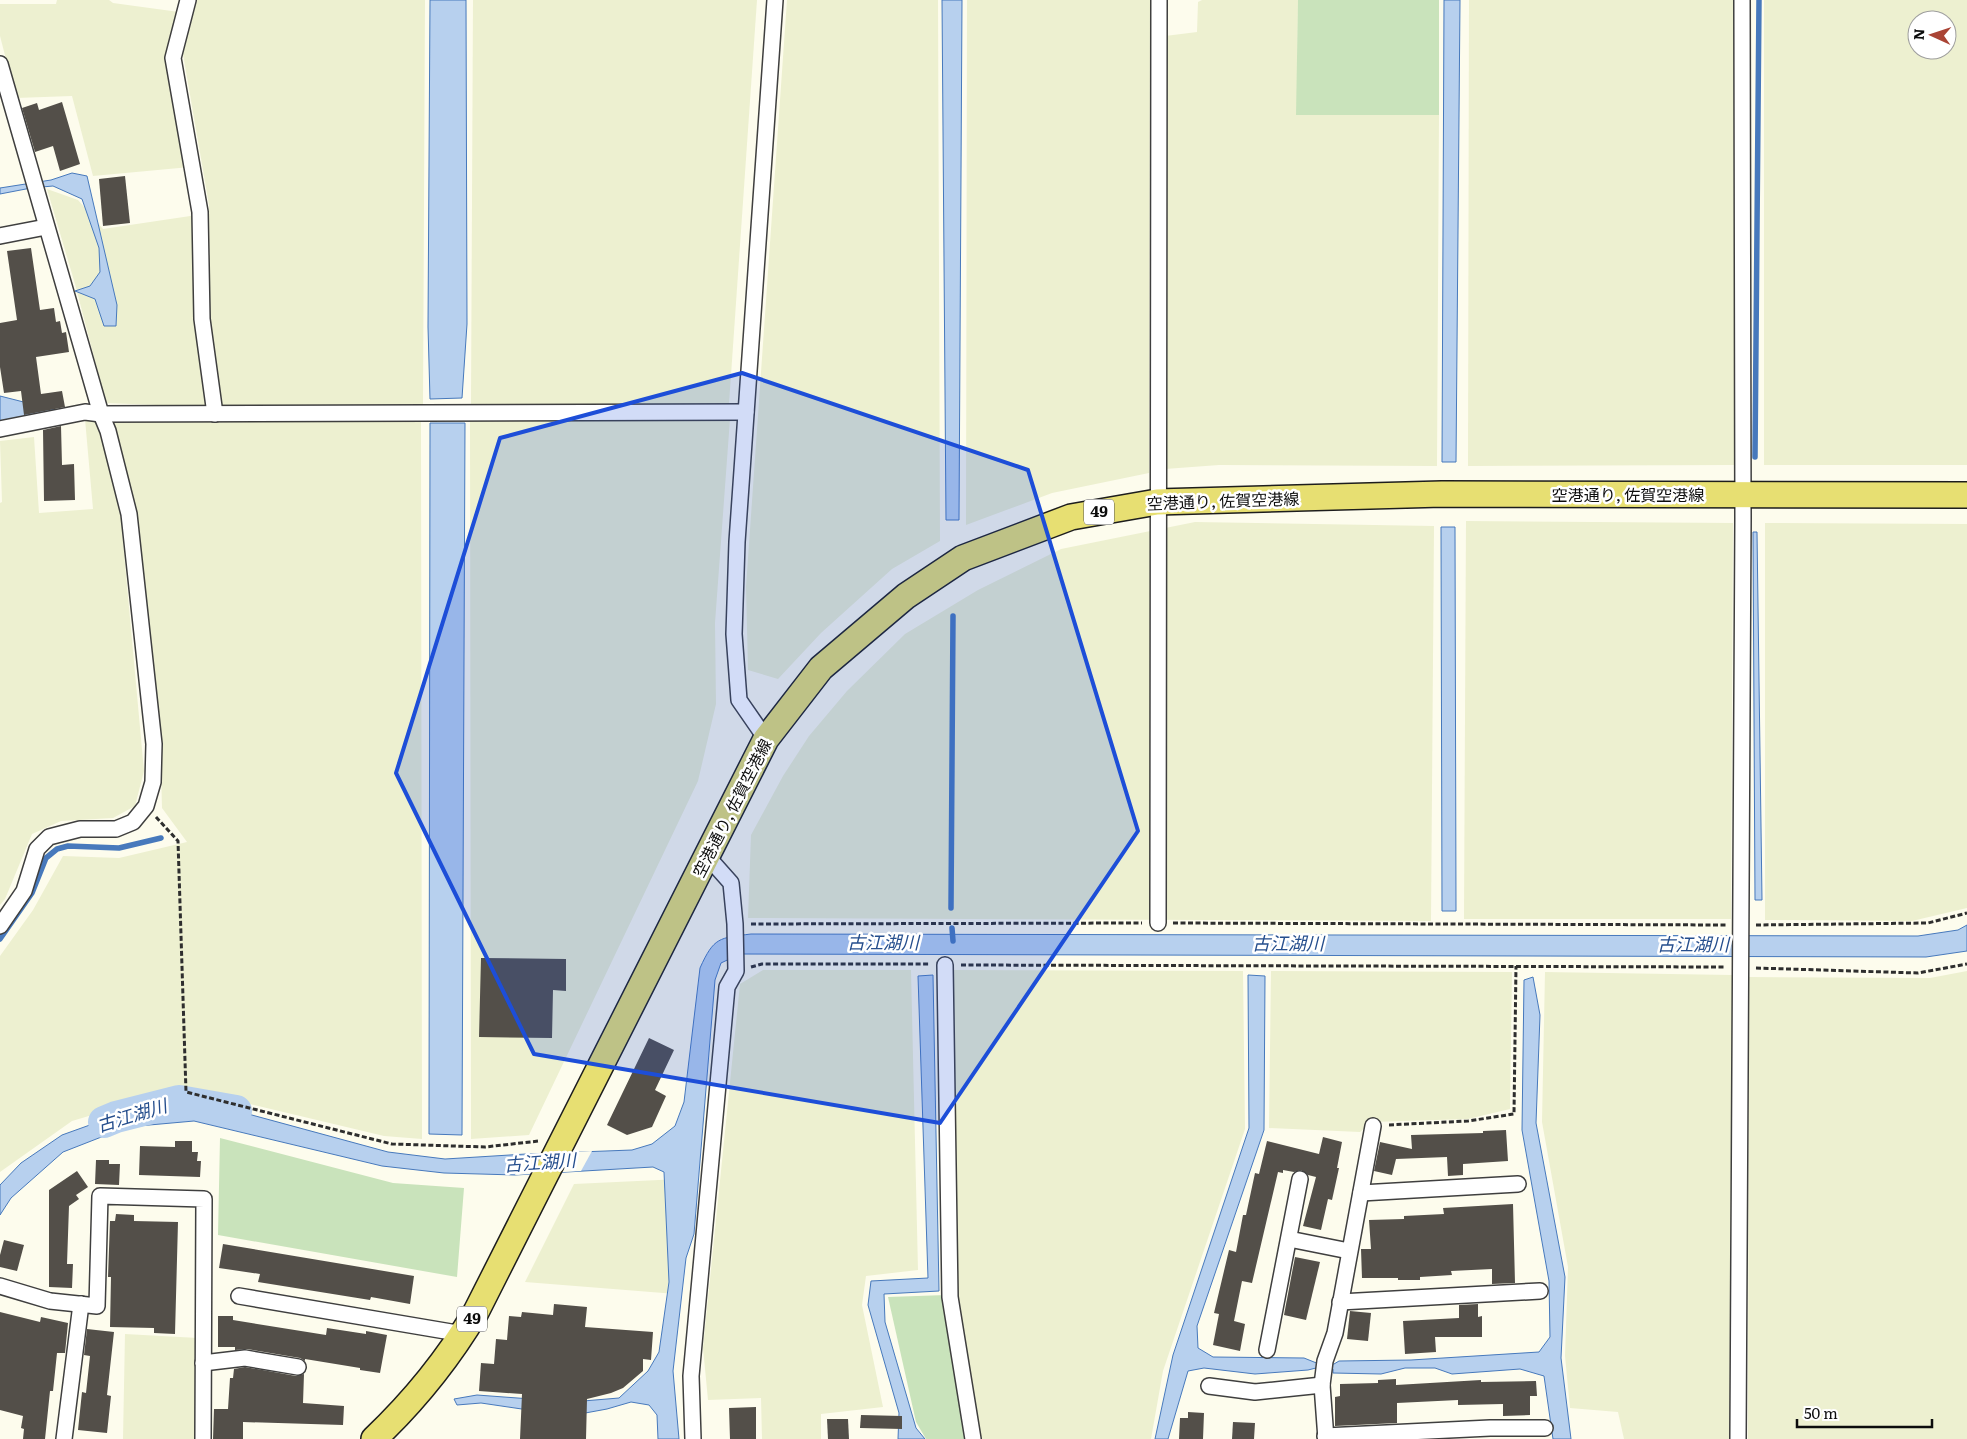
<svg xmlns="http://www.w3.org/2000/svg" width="1967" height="1439" font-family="Literata,'Noto Sans JP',serif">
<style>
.farmland{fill:#edf0d0;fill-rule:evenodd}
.green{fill:#c9e3bb}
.water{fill:#b7d0ee;stroke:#4779bc}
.pier{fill:#fdfced}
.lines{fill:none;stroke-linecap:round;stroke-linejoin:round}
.stream{stroke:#4779bc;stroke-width:5.5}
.river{stroke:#b7d0ee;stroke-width:32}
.building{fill:#534f49}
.street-casing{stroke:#3f3f3f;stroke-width:18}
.primary-casing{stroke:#1d1d1d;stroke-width:28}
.path{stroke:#2e2e2e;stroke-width:3;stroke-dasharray:5 2.5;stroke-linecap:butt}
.street{stroke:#fff;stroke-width:15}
.primary{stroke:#e7df72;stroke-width:25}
.marked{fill:#1d4ed8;fill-opacity:0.2;stroke:#1d4ed8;stroke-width:4;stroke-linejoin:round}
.labels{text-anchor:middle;stroke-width:5;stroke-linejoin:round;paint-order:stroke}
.shield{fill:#fff;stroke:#555;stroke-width:1}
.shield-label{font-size:15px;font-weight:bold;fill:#0c0c0c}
.street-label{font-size:16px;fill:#0c0c0c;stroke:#fff}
.water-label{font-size:18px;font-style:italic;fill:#254e8d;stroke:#fff}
</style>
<rect width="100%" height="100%" fill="#fdfced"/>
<g class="farmland">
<path d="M57,0h52l4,3 66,9 -11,44 22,111 -97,9 -21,-80 -56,2 -16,-62v-32h56z"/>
<path d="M197,0h228l-2,405 -202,1 -11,-90 -1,-111 -26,-151z"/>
<path d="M473,0h284l-28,404 -258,1z"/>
<path d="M787,0h151l2,541 -48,28 -71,64 -43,46 -30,-9 -2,-83z"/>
<path d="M967,0h183l-1,473 -97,20 -86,32z"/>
<path d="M1202,0h96l-1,115h142l-2,351 -218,-1 -54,4v-433l32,-4 1,-30z"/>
<path d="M1469,0h266l-1,465 -266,1z"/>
<path d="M1764,0h203v465h-203zM1917,20h30v30h-30z"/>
<path d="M47,189l31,11 25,29 94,-14 11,192 -102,-4 -31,-119z"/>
<path d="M85,419h13l22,90 24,262 -9,35 -22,12 -52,3 -29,13 -27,65 -5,6v-402l2,-1 -2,-61 34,-4 5,76 54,-4z"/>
<path d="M730,419l-15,204 1,81 -18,77 -169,354 -58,4 -1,-719z"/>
<path d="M421,420l1,719 -38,-3 -201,-48 -111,33 -72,51v-216l33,-46 30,-54 56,2 68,-16 -25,-34 -2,-74 -24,-225 -22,-87z"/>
<path d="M1466,521l267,2 -2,396h-267z"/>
<path d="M1195,522l239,4 -3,395 -683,-3 3,-83 32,-59 26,-40 38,-45 58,-57 73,-44 83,-41z"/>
<path d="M1765,523l202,1v384l-55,13 -147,-1z"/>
<path d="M763,970h148l7,300 -52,6 -4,29 21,102 -62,7v25h-59l-1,-41 -53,2 -5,-52 37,-364z"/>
<path d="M952,970l291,1 2,158 -82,242 -12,68h-171l-23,-144z"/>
<path d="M1271,971l241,1 -2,137 -42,10 -96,3 -12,10 -91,-4z"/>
<path d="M1967,971v468h-219l1,-462 181,1z"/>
<path d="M1545,972l187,3v464h-108l-6,-27 -48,-4 -5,-52 3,-89 -26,-145z"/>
<path d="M680,1179l-4,115 -151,-12 49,-98z"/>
<path d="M125,1334l73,4v101h-75z"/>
</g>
<g class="green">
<path d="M1298,0h141v115h-143z"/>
<path d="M220,1138l173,45 71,5 -7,89 -239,-42z"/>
<path d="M946,1295l22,144h-42l-10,-17 -28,-125z"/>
</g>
<g class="water">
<path d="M430,0h36l1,324 -5,74 -32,1 -2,-72z"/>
<path d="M942,0h20l-3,520h-13z"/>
<path d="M1444,0h16l-4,462h-14z"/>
<path d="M72,173l15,3 30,129 -1,21h-12l-9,-27 -20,-8 15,-5 10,-14 -1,-24 -17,-49 -29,-13 -22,2 -31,6v-6l51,-8z"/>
<path d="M0,396l59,15 -59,11z"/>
<path d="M430,423h35l-3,712 -33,-1z"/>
<path d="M1441,527h14l1,384h-14z"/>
<path d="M1753,532h4l5,368h-7z"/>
<path d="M1967,925v26l-41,6 -1186,-3 -19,9 -6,17 -21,254 -8,24 -13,113 6,68h-21l-1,-24 -8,-10 -18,-3 -24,7 -38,7 -88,-13 -24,2 -3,-6 23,-4 94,7 48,-4 29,-27 11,-19 10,-70 -5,-110 -11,-5 -138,8 -71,-2 -62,-7 -188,-45 -67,6 -64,25 -52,46 -11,17v-30l21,-22 41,-28 64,-23 78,-10 184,50 57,7 81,-5 106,-4 20,-6 23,-18 9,-24 16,-134c14,-31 19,-30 51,-34l1167,2 40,-6z"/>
<path d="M933,975l6,316 -55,3 1,28 31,106 9,11h-27l1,-26 -31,-108 3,-24 57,-3 -10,-302z"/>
<path d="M1248,975l17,1 -1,154 -67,196 1,22 15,9 91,1 15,6h15l5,-3 72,-1 128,-8 11,-15 -1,-56 -27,-151 2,-150 9,-3 7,38 -4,108 29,154 -4,81 10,81h-18l-9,-63 -24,-7 -68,5 -17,-6h-30l-24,6 -48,-1v-4l-17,-1 -8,2 -53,4 -51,-6 -16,3 -20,68h-13l18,-84 76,-227z"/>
</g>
<path class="pier" d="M592,1151l-11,20 -66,4 11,-21z"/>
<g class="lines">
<g class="stream">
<path d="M1755,457l4,-457"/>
<path d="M951,908l2,-292"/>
<path d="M952,928l1,13"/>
<path d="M0,939l32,-46 14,-35 11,-9 11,-3 51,2 42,-10"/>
</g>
<path class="river" d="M104,1122l12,-5 63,-16 57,10"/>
</g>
<g class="building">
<path d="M62,102l18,62 -20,7 -7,-25 -18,6 -13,-44 15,-5 2,7z"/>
<path d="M125,176l5,47 -27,3 -4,-47z"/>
<path d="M31,248l9,62 14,-2 2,14 4,-1 2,12 4,-1 3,20 -33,5 5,37 21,-3 3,16 -41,8 -3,-24 -17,2 -4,-26v-44l17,-3 -10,-69z"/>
<path d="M61,426l1,39 12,-1 1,36 -31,1 -1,-71z"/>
<path d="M481,958l85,1v32l-13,-1 -1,48 -73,-1z"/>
<path d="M649,1038l25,12 -19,40 11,6 -14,31 -25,8 -20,-10z"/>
<path d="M1506,1130l2,31 -45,3v11l-15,1 -1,-19 -51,2 -4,16 -18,-4 6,-29 32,7 -1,-14 72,-2v-2z"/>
<path d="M1323,1137l19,5 -5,26h2l-7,32 -4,-1 -7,31 -18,-4 13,-49 -8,-2 -7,-5 -7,2 -11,-2v3l-5,-1 -26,111 -10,-2 -8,40 11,3 -5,27 -27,-6 6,-31 -5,-1 15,-63 7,2 7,-37h3l9,-42 4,1 8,-33 52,13z"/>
<path d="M175,1141h17v11h6l-1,9h4l-1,16 -61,-2 1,-29 35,1z"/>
<path d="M96,1160h13v4h11l-1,21 -24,-1z"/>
<path d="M77,1171l11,16 -12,8 3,4 -10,7 -2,58h6l-1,24 -23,-1v-97z"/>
<path d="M1513,1204l2,79 -23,1v-15l-41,2 1,4 -32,2v3h-22v-2h-36l-1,-29h10l-2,-29 35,-1v-3l40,-2 -1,-6z"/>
<path d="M116,1214l18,1v6l44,1 -3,112 -21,-1v-5l-44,-1 1,-50h-3l2,-56h5z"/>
<path d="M4,1240l20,5 -7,26 -17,-4v-12z"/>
<path d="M223,1244l191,32 -4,28 -39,-7 -1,3 -112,-18 2,-8 -41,-6z"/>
<path d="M1295,1257l25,5 -14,58 -22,-5z"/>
<path d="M554,1304l33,3 -2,20 68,5 -2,28 -8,-1v12l-20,17 -12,5 -24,6 -1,40h-66l2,-45 -43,-3 2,-28 13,1 2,-25 11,1 2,-24 12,1 1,-5 31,3z"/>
<path d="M1478,1304v13l4,-1v21h-47l1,15 -31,2 -2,-33 56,-3v-13z"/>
<path d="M1350,1311l21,2 -3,28 -21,-2z"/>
<path d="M0,1312l40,10 1,-5 27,6 -3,30h-8l-4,38h-3l-5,48h-22l1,-10 -3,-1 2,-12 -23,-6z"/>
<path d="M218,1316h15v4l93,15 1,-7 39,6v-3l21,4 -7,38 -20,-3v-2l-55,-9v2l-5,-3 -53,-9 -12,1v-3h-17z"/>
<path d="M87,1329l27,3 -7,63 4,1 -4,37 -29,-3 4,-38 4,1 4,-37 -6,-1z"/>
<path d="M245,1367l51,9 8,-2 -1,29 41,3 -1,19 -100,-3v17h-30l1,-30h14l2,-31h3l1,-9z"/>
<path d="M1396,1379v6l85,-5v2l55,-1 1,15h-7v19l-27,1v-12l-45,1v-5l-61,3v20l-62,3v-29l5,-1v-12l38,-1v-3z"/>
<path d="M756,1407v32h-26l-1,-31z"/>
<path d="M1188,1412l16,1 -1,26h-24l1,-21h8z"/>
<path d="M861,1415l41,1v13l-42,-1z"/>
<path d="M827,1419h21l1,20h-21z"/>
<path d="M1233,1422l22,1 -1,16h-22z"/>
</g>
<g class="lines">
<g class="street-casing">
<g id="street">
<path d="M188,0l-15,58 27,154 2,107 13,95"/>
<path d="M0,64l101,350 7,17 21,83 25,230 -1,38 -7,24 -13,16 -17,7h-36l-31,8 -12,12 -13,42 -24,35"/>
<path d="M0,236l46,-9"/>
<path d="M0,429l85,-17 16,2 645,-2"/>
<path d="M766,739l-27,-39 -5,-66 3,-92 38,-542"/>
<path d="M1158,923l1,-923"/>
<path d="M945,965l5,332 23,142"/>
<path d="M1361,1193l157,-9"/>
<path d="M1289,1239l60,12"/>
<path d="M0,1286l50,15 47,5 3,-110 104,3 -1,240"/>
<path d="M239,1296l224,38"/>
<path d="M1340,1302l200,-11"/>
<path d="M1267,1350l33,-171"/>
<path d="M203,1363l42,-5 53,9"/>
<path d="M1209,1386l46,6 67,-7"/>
<path d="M1325,1436l165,-8h55"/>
<path d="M64,1439l17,-135"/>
<path d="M693,1439l-2,-63 36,-389 9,-16 -1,-47 -4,-41 -24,-27"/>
<path d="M1326,1439l-4,-54 3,-24 10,-28 38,-207"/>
<path d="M1738,1439l5,-921 -1,-518"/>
</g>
</g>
<g class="primary-casing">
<path id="primary" d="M374,1439c40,-38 74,-80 102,-127l290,-573 55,-71 85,-72 57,-38 108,-41 86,-15 285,-8 525,1"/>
</g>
<g class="path">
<path d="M156,817l22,24 8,251 206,52 93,3 54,-6"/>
<path d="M1173,923l554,2"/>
<path d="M751,924l391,-1"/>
<path d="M1756,925l172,-2 39,-10"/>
<path d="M961,965l764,2"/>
<path d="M751,967l11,-3h168"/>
<path d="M1756,968l162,5 49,-9"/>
<path d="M1389,1125l79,-4 46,-7 2,-148"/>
</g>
<use href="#street" class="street"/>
<use href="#primary" class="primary"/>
</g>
<path class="marked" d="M742,373l286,97 110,361 -198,292 -406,-69 -138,-281 104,-335z"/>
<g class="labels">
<g class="shield">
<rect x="1084" y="499.5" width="30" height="25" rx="4"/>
<rect x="457" y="1306.5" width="30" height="25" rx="4"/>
</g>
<g class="shield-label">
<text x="1099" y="517">49</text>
<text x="472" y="1324">49</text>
</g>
<g class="street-label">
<text x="1628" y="501">空港通り, 佐賀空港線</text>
<text transform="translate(1223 501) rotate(-2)" y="6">空港通り, 佐賀空港線</text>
<text transform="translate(732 808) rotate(-63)" y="6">空港通り, 佐賀空港線</text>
</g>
<g class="water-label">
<text x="883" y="949">古江湖川</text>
<text x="1288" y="950">古江湖川</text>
<text x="1693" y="951">古江湖川</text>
<text transform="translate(132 1116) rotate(-17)" y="6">古江湖川</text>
<text transform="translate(540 1163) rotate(-4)" y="6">古江湖川</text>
</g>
</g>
<g transform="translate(1932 35) rotate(273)"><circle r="24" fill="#ffffff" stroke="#9e9e9e"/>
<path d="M0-4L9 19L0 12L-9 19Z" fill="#aa4435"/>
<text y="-8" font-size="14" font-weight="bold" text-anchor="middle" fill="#0c0c0c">N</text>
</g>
<path d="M1797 1419v8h135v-8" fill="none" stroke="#0c0c0c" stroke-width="2.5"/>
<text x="1804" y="1419" font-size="15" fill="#0c0c0c" stroke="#ffffff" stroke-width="4" paint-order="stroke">50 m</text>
</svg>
